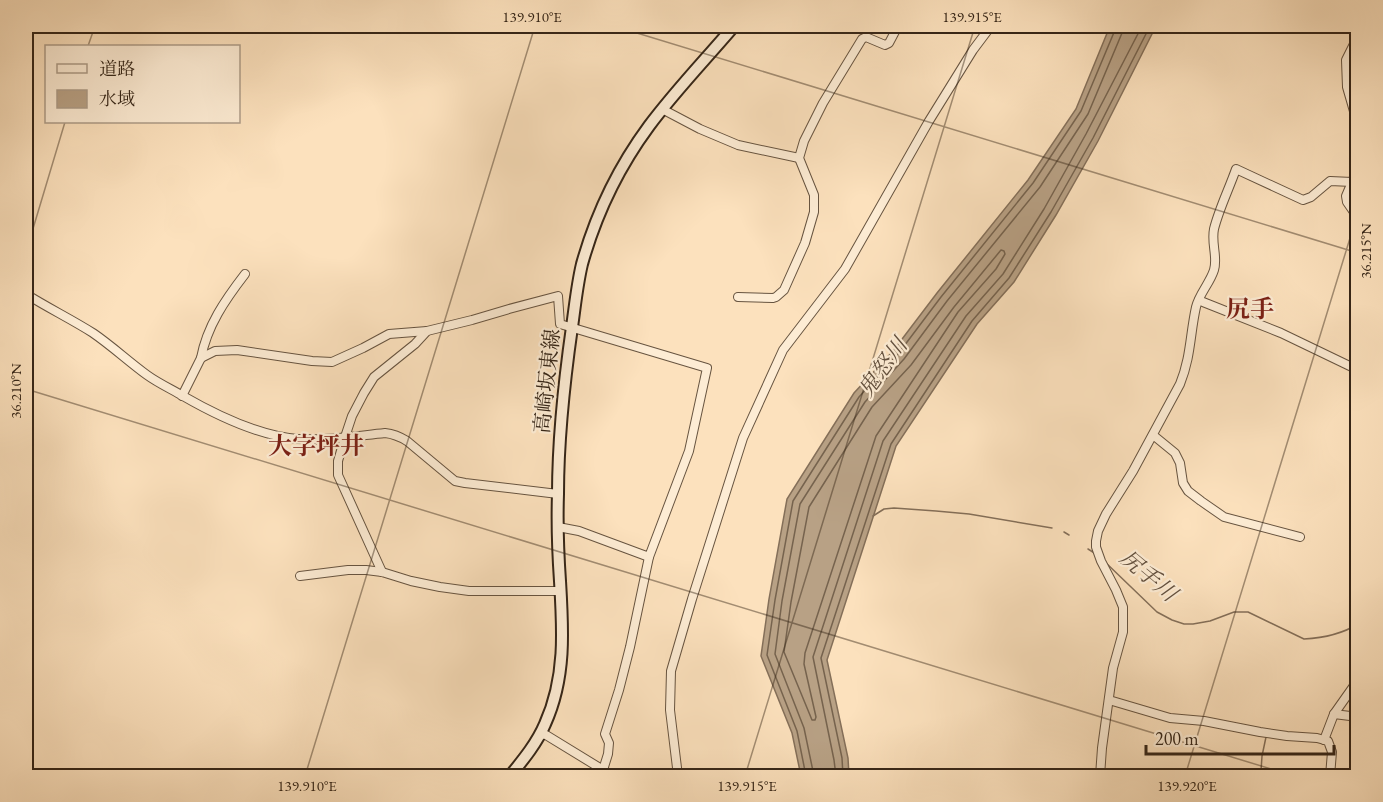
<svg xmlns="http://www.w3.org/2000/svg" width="1383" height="802" font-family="'EB Garamond','Noto Serif JP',serif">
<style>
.water{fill:#b8a185;stroke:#846f59;stroke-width:1.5}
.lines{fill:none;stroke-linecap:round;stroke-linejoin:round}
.shore{stroke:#76634e;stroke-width:1.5}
.stream{stroke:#846f59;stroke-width:1.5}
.minor-casing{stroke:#675440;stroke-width:10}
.secondary-casing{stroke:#352517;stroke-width:14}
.minor{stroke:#fdecd4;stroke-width:8}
.secondary{stroke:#fdecd4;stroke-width:10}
.ticks{fill:none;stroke:#352517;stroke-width:1.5;stroke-opacity:0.45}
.labels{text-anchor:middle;stroke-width:4.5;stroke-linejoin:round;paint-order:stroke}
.street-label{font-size:21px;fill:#352517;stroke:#fdecd4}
.water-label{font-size:22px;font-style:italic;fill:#63503e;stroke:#fdecd4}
.quarter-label{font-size:24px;font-weight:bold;fill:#7a1f14;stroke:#fdecd4}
.neatline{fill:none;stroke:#352517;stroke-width:2}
.ticks-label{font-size:15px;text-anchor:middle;fill:#352517}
</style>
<rect width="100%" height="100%" fill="#fce1bd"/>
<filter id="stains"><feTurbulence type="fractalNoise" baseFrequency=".00333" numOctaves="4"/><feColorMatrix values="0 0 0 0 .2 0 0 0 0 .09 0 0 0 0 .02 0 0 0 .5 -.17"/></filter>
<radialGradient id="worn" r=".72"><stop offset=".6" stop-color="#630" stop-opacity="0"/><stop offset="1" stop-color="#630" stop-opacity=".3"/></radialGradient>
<path class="water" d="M1110,26h46l-58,115 -42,74 -42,67 -37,42 -81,122 -69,214 21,98 1,18h-48l-9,-43 -31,-77 8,-57 18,-100 67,-106 39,-42 44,-58 91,-113 48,-71z"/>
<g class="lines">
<g class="shore">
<path d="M1001,250l3,1 1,3 -9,15 -38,43 -82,124 -71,217 -1,11 12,53 -1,3h-3l-28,-68 7,-50 18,-95 63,-100 39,-42 43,-58z"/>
<path d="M806,776l-9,-45 -30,-76 8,-55 18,-99 66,-104 39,-43 43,-57 92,-114 48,-72 34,-81 1,-4"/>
<path d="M814,776l-10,-48 -29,-74 7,-53 18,-97 65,-102 39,-43 43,-58 93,-114 48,-73 34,-81 1,-7"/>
<path d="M836,776l-2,-16 -21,-103 70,-216 83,-125 37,-42 41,-65 42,-75 56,-108"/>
<path d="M843,776l-1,-18 -21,-100 70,-214 81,-123 37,-43 42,-66 42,-74 57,-112"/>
</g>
<g class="stream">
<path d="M873,516l11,-7 10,-1 42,3 33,3 83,14"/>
<path d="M1064,532l5,3"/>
<path d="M1088,549l8,5"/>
<path d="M1104,561l53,51 15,8 12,4h9l17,-3 24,-9h14l56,27c18,-1 38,-5 54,-15"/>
<path d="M1258,776l3,-5 1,-15 4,-19"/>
</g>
<g class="minor-casing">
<g id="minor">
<path d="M1358,36l-12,24 1,27 11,38"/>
<path d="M662,109l38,20 38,16 61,13"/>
<path d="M1358,168l-12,28 1,6 11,16"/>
<path d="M26,294c22,14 45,25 67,39 19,13 36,29 54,42 11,8 24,14 36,21 33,19 77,40 115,43 28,2 58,-3 87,-6 9,1 14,3 22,8l48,40 10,2 93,11"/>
<path d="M738,297l35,1 3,-1 8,-7 21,-47 9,-31v-17l-15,-37 5,-17 19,-38 39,-64 4,-2 19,8 4,-2 9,-17"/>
<path d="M1199,300l4,2 78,31 77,37"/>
<path d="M201,358c6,-32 24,-58 44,-84"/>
<path d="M182,396l19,-38 14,-7 22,-1 75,11 20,1 31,-14 26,-14 38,-3"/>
<path d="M1153,435l22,18 5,10 3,20 5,8 13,10 23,16 76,20"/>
<path d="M382,572l-44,-97v-14l7,-24 7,-21 12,-23 10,-16 41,-33 12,-13 45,-11 37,-11 49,-13 2,28 147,44 -18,83 -40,106 -70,-26 -21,-4"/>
<path d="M300,576l48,-6h18l16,2 29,9 29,6 29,4h91"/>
<path d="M1109,700l61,18 34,3 56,11 27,4 30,2 11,3 4,11 -2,24"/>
<path d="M1334,714l24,3"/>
<path d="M540,734l6,1 67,41"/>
<path d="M1324,740l10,-26 24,-34"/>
<path d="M603,770l5,-16 1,-11 -4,-9 14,-44 11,-43 19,-90"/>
<path d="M678,776l-8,-66 1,-39 21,-72 51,-161 40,-88 62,-81 84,-148 44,-71 18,-24"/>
<path d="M1100,776l2,-28 11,-80 10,-36v-25l-7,-17 -15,-29 -5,-14v-6l2,-10 8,-17 27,-43 47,-87c11,-27 10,-50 16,-77 3,-13 14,-24 18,-37 4,-13 -3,-26 0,-41 5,-20 15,-40 22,-60l67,31 8,-3 19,-16 22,1"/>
</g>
</g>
<g class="secondary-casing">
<path id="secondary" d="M510,776c13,-16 27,-33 35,-52 21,-46 18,-94 15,-143 -2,-29 -3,-58 -2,-87 0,-56 6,-111 14,-167 3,-21 5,-42 10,-63 14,-50 36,-96 67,-138 26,-35 57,-67 85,-100"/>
</g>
<use href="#minor" class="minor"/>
<use href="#secondary" class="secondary"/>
</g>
<path class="ticks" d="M614,26l744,227M88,46l7,-20M26,252l39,-130M26,389l1268,387M305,776l230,-750M745,776l230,-750M1185,776l173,-564"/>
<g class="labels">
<g class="street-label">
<text transform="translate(547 381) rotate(-84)" y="7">高崎坂東線</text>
</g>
<g class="water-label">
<text transform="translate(882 367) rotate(-54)" y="8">鬼怒川</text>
<text transform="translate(1149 575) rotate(40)" y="8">尻手川</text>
</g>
<g class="quarter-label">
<text x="1250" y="317">尻手</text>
<text x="316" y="454">大字坪井</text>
</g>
</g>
<rect width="1383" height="802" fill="none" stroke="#fce1bd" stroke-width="66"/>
<rect x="45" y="45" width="195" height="78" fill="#fdecd4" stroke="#ad9c88" stroke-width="1.5"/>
<rect x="57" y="64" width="30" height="9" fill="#fdecd4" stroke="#ad9c88" stroke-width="1.5"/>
<text x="99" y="75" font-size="18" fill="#352517">道路</text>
<rect x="57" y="90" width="30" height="18" fill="#b8a185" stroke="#ad9c88" stroke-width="1.5"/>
<text x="99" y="105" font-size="18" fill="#352517">水域</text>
<path d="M1146 745v9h188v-9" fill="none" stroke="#352517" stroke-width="3"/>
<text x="1155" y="745" font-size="18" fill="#352517" stroke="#fdecd4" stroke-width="4.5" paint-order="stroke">200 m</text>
<rect x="33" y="33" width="1317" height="736" class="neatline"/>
<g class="ticks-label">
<text x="532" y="22">139.910°E</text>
<text x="972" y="22">139.915°E</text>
<text transform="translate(1366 251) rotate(-90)" y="5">36.215°N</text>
<text transform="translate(16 391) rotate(-90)" y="5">36.210°N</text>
<text x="307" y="791">139.910°E</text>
<text x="747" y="791">139.915°E</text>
<text x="1187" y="791">139.920°E</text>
</g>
<rect width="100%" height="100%" filter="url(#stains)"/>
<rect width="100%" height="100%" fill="url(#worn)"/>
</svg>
